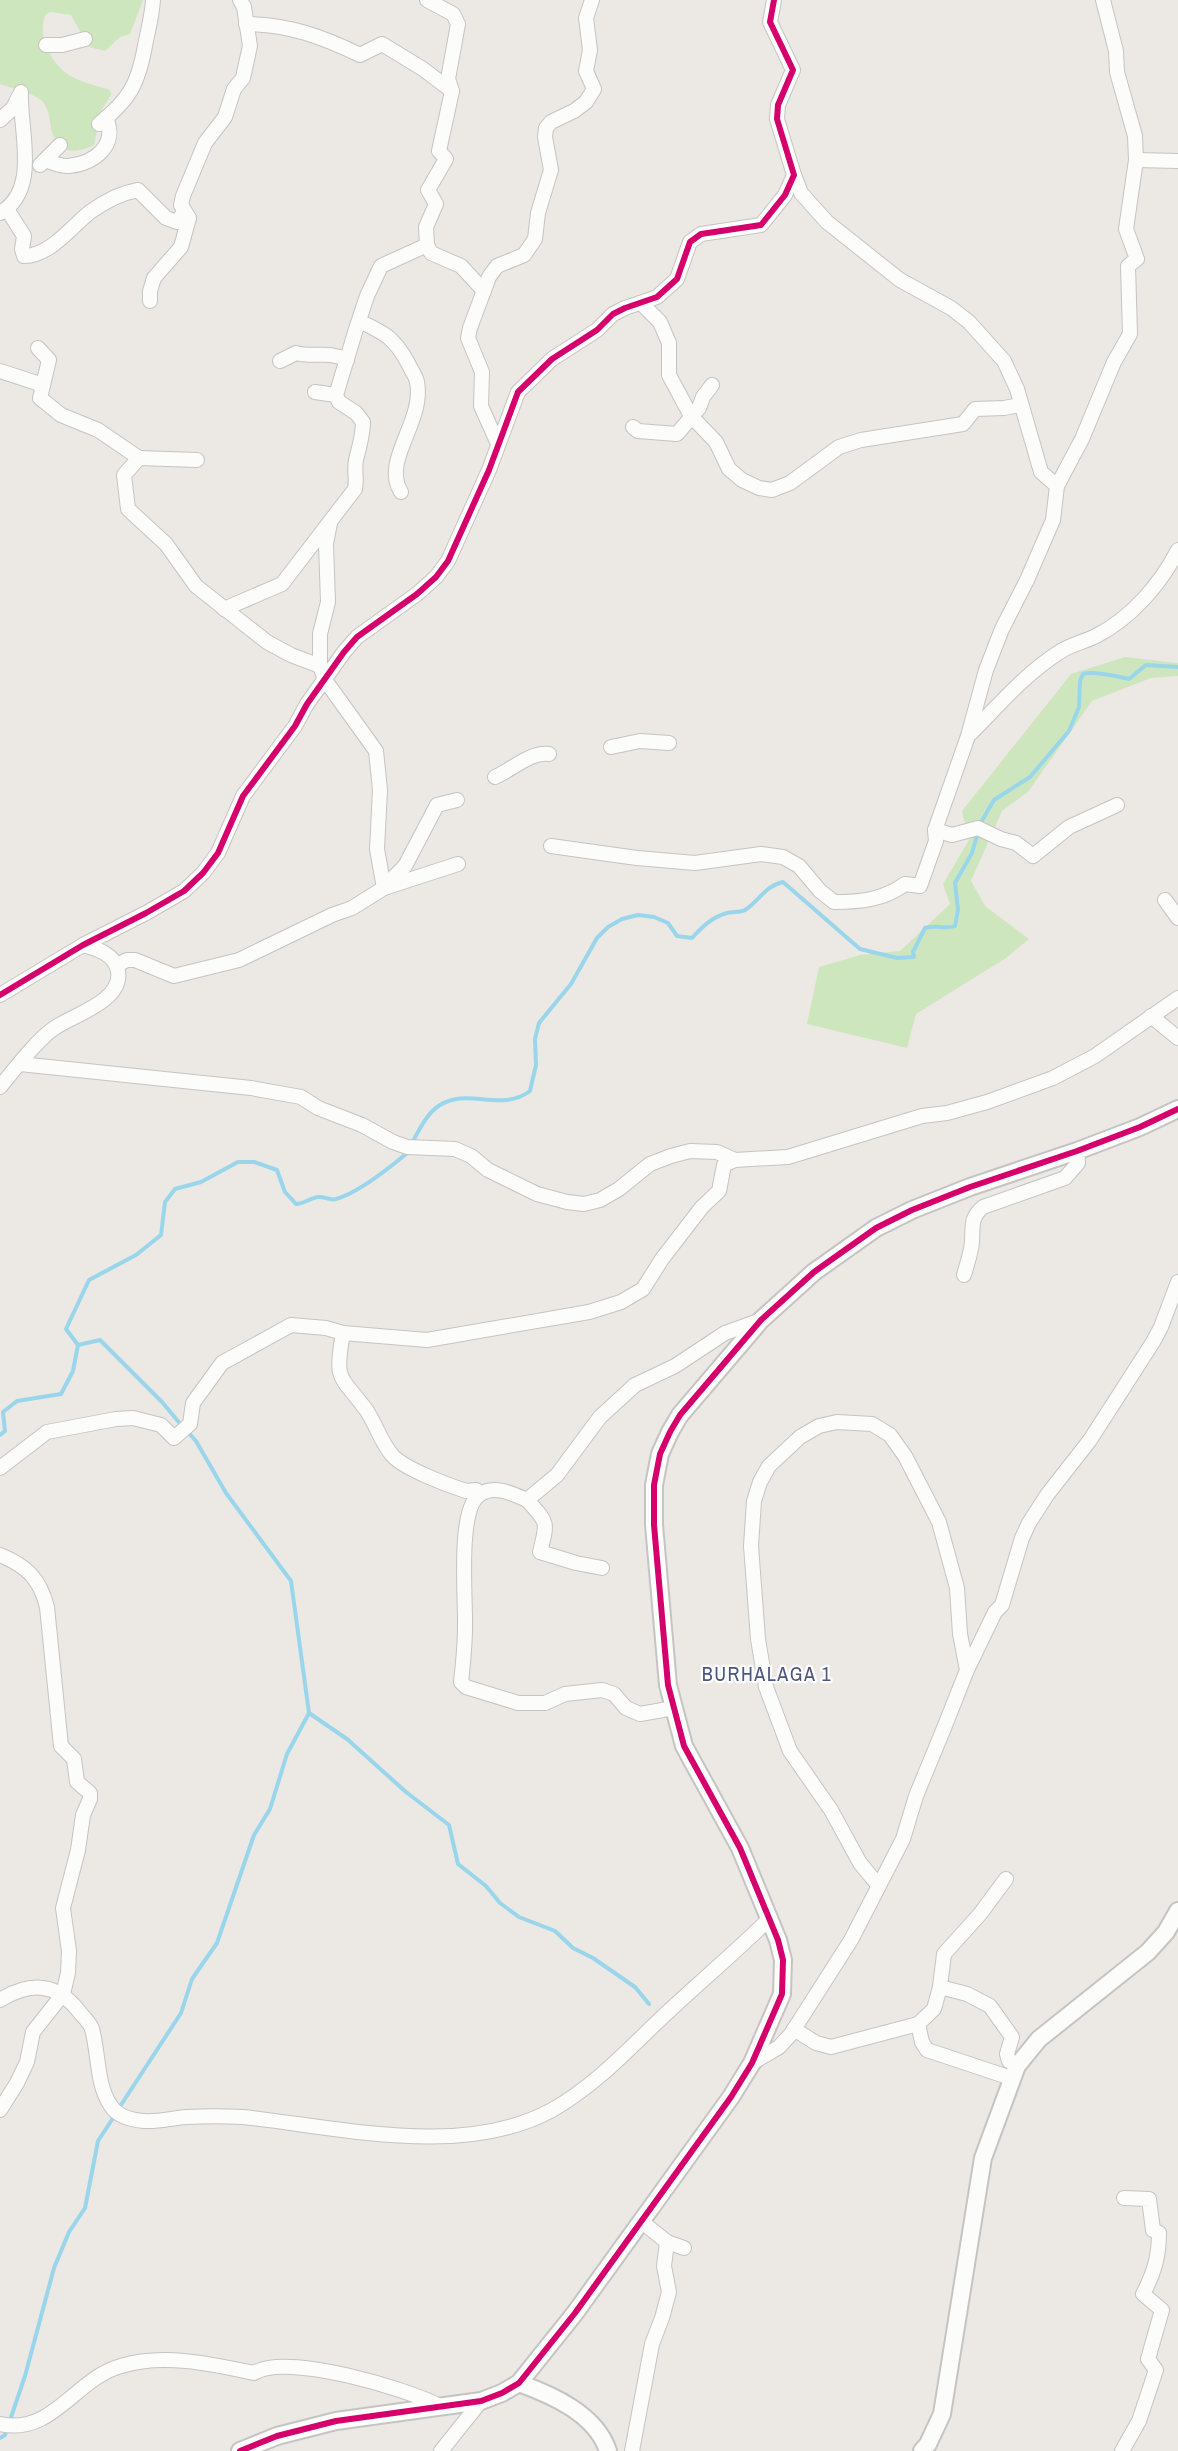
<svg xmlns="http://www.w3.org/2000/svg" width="1178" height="2451" font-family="'Archivo Narrow',sans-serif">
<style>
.green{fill:#cee6be}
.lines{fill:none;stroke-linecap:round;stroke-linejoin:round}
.stream{stroke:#99d6ec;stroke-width:4}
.minor-casing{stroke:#c5c4c5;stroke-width:16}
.tertiary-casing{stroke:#c5c4c5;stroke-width:20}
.minor{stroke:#fcfcfb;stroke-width:14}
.tertiary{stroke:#fcfcfb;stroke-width:16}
.cycleway-casing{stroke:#fff;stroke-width:10}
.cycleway{stroke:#d6006c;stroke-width:6}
.labels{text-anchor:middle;stroke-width:4.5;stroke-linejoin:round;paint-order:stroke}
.quarter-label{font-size:20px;letter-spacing:1.5px;fill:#4d5680;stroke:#fff}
</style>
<rect width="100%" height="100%" fill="#ece8e4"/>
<g class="green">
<path d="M0,0h143l-13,34 -10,3 -15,14 -16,-4 -18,-32 -20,-3 -5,2c-11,21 7,54 28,64 11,5 24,8 36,12l1,5 -9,14 -8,36c-14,7 -33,11 -40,-8 -6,-12 -2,-24 -11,-35 -6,-8 -33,-14 -43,-18z"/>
<path d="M1125,657l53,6v13l-27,2 -59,23 -64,91 -26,19 -31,70 14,25 44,33 -23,19 -90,56 -9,34 -100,-24 12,-57 41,-12 40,-4 50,-47 -7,-20 26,-44 -7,-29 109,-137z"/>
</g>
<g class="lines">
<g class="stream">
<path d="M980,824l14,-24 36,-23 39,-46 10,-24 1,-26 3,-7c9,-3 34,2 46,5l17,-14 32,2"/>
<path d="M412,1143c7,-13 15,-30 28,-38 28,-18 60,8 90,-14l6,-26 -1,-26 4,-16 32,-39 26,-46 11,-11 14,-8 16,-4 16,2 14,6 9,13 15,2c10,-11 20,-21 35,-25 5,-2 13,0 18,-3 14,-9 20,-24 38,-28l77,67 37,9 17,-1 -1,-5 12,-24c12,-4 20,2 30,-2l3,-16 -3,-27 17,-30 6,-21"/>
<path d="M78,1345l22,-5 62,62 20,24"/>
<path d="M0,1435l5,-4 -2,-19 14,-11 44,-7 12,-23 5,-26 -12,-16 23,-49 47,-25 25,-20 4,-33 10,-13 26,-7 37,-20h16l23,8 8,22 11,12c8,0 14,-6 22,-7 6,-1 12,4 18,2 22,-6 52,-30 70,-45l3,-4"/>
<path d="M309,1713l38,26 59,53 43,33 9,39 28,22 14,17 19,14 36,14 18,17 20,10 42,29 14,17"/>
<path d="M119,2108l62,-95 11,-34 25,-36 37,-108 16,-26 17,-55 22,-41 -18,-132 -65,-88 -30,-52 -9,-10"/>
<path d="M0,2438l5,-3 20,-59 29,-108 15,-36 16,-24 13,-67 17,-26"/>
</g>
<g class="minor-casing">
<g id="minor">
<path d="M427,0l26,14 5,10 -10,55 4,12 -13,60 7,8 -18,31 8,14 -10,23 1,18 4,8 30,13 23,25"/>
<path d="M246,24c42,0 77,13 114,31l22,-11 41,25 29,22"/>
<path d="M46,45h16l23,-6"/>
<path d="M0,120l13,-12 6,-12"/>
<path d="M99,124c31,-25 39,-40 46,-78 3,-16 7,-30 8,-46"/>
<path d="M45,160c7,2 16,7 24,6 26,-3 49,-21 37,-48"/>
<path d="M1136,160l42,1"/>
<path d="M40,165l20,-20"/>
<path d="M794,175l7,18 26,29 73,58 51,28 18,14 35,39 13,28 24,83 16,14"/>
<path d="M7,209l17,27 -2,13 2,7c26,0 47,-29 66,-44 14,-10 31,-19 48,-22l28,28 11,4 7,-10"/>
<path d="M0,213c41,-23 19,-84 21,-121"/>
<path d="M150,301v-10l4,-13 27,-31 8,-29 -8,-13 2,-9 22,-53 20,-26 9,-28 9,-11 3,-14 4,-18 -6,-39 -4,-7"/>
<path d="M641,303l19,19 9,21v32l22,41 25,26 13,27 13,11 17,8 13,2 18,-7 49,-36 22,-7 102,-16 12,-15 29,-1 16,-3"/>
<path d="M359,321c26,12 36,17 50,44 2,5 7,11 8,17 8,39 -36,79 -16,110"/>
<path d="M38,348l11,12 -9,38 21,17 37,15 41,28"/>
<path d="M280,361l16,-8c19,5 31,-3 51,7"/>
<path d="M0,371l43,14"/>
<path d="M315,392l21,3"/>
<path d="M633,427l5,4 39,3 22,-26 4,-11 9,-12"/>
<path d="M498,444l-17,-38 1,-34 -14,-34 2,-10 19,-51 8,-11 27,-11 11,-16 3,-26 13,-43 -6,-33 1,-9 5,-6 23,-11 12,-9 8,-13 -8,-18 4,-21 -4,-32 6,-18"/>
<path d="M197,460l-58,-2 -15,17 4,34 38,35 30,42 71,56 24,13 29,11"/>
<path d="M330,523l-4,21 2,58 -8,32v32l5,14 51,71 4,39 -3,59 7,39"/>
<path d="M224,609l58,-25 73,-95c2,-10 -1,-19 1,-29 3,-13 7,-24 7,-38l-7,-9 -17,-11 -3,-7 20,-66 11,-33 14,-30 46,-21"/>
<path d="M970,734c28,-28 54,-59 88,-81 11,-8 26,-11 38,-17 35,-18 64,-51 82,-86"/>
<path d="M611,747l29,-6 29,2"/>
<path d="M495,777c18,-8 35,-25 54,-23"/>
<path d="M935,830l33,-94 18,-66 16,-41 25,-49 26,-60 4,-34 25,-47 32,-77 16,-28 -2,-68 9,-7 -11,-30 10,-69 -1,-24 -18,-64 -1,-21 -13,-51"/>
<path d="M551,846l86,12 58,5 66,-9 22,3 16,9 21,25 14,11c26,0 49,-2 71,-18l15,2 16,-45 -1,-11 17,5 26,-7 23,11 15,4 17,13 36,-29 48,-22"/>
<path d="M385,886l20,-20 32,-61 20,-5"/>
<path d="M1165,900l13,18"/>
<path d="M117,965l10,-5h8l39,16 65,-16 93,-45 20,-7 32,-20 74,-24"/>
<path d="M0,995l83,-50 63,-32 38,-22 19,-18 15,-20 25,-57 52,-70 12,-22 37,-52 13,-15 60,-43 19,-17 12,-16 41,-91 29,-78 34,-33 45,-29 16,-16 12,-6 32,-11 20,-18 13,-37 11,-8 60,-9 24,-30 9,-20 -17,-56 1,-14 15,-35 -23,-48 4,-22"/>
<path d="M1151,1016l27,22"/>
<path d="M20,1064l231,24 50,9 17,11 44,17 31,17 14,5 48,2 16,7 17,14 49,24 30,8 17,2 16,-4 19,-11 31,-25 21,-8 19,-5 27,1 18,8 53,-3 134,-41 25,-3 40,-11 66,-24 42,-22 83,-58"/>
<path d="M0,1087c14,-17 36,-46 53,-58 19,-14 70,-27 65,-58 -3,-17 -21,-22 -35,-26"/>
<path d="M964,1275c3,-11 7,-22 8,-33 1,-16 -2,-24 11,-35l82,-29 13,-15 -1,-12"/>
<path d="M343,1333c-9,50 -3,41 24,78 9,14 14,31 25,44 12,14 56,30 74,36l10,-1 3,5"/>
<path d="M0,1468l47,-36 69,-13 17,-1 28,7 13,13 16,-14 3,-21 29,-40 69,-38 35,3 17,5 84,7 162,-28 32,-10 22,-13 19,-30 40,-52 17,-16 5,-26 11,-5"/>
<path d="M527,1500c21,23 21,21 13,52l36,11 26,5"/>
<path d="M0,1555c27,11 40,24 47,52l14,139 13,13 3,23 13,11v6l-7,16 -5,35 -15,58 6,43 -1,22 -5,21 -30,38 -6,30 -10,21 -17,27"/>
<path d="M674,1708l-34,6 -14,-6 -12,-14 -12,-4 -37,4 -20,9h-27l-52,-16 -5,-5c2,-18 4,-37 4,-55 1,-26 -8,-116 14,-132 15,-11 34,-1 48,5l30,-25 43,-58 35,-32 40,-19 50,-33 36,-13"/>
<path d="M1006,1879l-26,35 -36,40 -4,33 27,7 23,12 22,31 -5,17 2,7 8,5"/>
<path d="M878,1885l-18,-22 -29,-53 -41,-59 -24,-64 -8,-48 -7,-93 3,-45 6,-19 9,-16 31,-29 19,-11 18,-4 35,2 18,11 15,21 34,66 18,66 3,46 7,36"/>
<path d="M940,1987l-6,22 -16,15 4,18 5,8 84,28"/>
<path d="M0,2000c29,-18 55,-18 78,10 4,6 12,12 14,19 7,25 4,55 19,77 7,11 21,14 33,15 14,1 29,-3 42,-4 19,-1 38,-1 57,0 96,10 219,42 309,-7 46,-26 80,-65 118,-100 33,-31 68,-60 100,-92"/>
<path d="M794,2029l22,14 15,4 87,-23"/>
<path d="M752,2063l27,-16 12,-13 60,-94 52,-101 13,-43 28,-68 23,-58 28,-58 7,-7 20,-67 7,-15 18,-28 43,-55 63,-98 8,-15 17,-45"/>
<path d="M642,2222l25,20 17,6"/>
<path d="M0,2424c52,12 76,-46 121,-58 42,-13 91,-2 133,7 32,-21 153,16 186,33"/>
<path d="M441,2451l40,-50"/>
<path d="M632,2451l20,-107 10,-26 7,-26 -5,-26 3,-24"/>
<path d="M1122,2451l17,-30 17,-51 -8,-11 14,-49 -19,-16c11,-21 16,-37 16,-61l-6,-3 -4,-31 -25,-1"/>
</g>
</g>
<g class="tertiary-casing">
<g id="tertiary">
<path d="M519,2383c33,12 77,31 89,68"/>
<path d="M240,2451l37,-15 59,-15 145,-20 21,-8 17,-10 56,-70 156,-216 21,-34 30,-69 1,-34 -5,-20 -38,-92 -56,-102 -16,-61 -14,-160v-40l6,-31 10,-22 10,-17 81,-95 53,-48 62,-44 36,-18 58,-23 107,-36 63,-24 38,-18"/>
<path d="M922,2451l6,-7 14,-30 41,-256 34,-92 22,-27 109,-87 18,-20 12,-21"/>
</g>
</g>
<use href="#minor" class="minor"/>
<use href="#tertiary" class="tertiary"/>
<g class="cycleway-casing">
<g id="cycleway">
<path d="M0,995l83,-50 63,-32 38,-22 19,-18 15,-20 25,-57 52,-70 12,-22 37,-52 13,-15 60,-43 19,-17 12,-16 41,-91 29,-78 34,-33 45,-29 16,-16 12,-6 32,-11 20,-18 13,-37 11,-8 60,-9 24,-30 9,-20 -17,-56 1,-14 15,-35 -23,-48 4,-22"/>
<path d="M240,2451l37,-15 59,-15 145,-20 21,-8 17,-10 56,-70 156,-216 21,-34 30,-69 1,-34 -5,-20 -38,-92 -56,-102 -16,-61 -14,-160v-40l6,-31 10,-22 10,-17 81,-95 53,-48 62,-44 36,-18 58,-23 107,-36 63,-24 38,-18"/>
</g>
</g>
<use href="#cycleway" class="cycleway"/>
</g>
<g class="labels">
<g class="quarter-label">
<text x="767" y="1681">BURHALAGA 1</text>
</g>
</g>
</svg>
